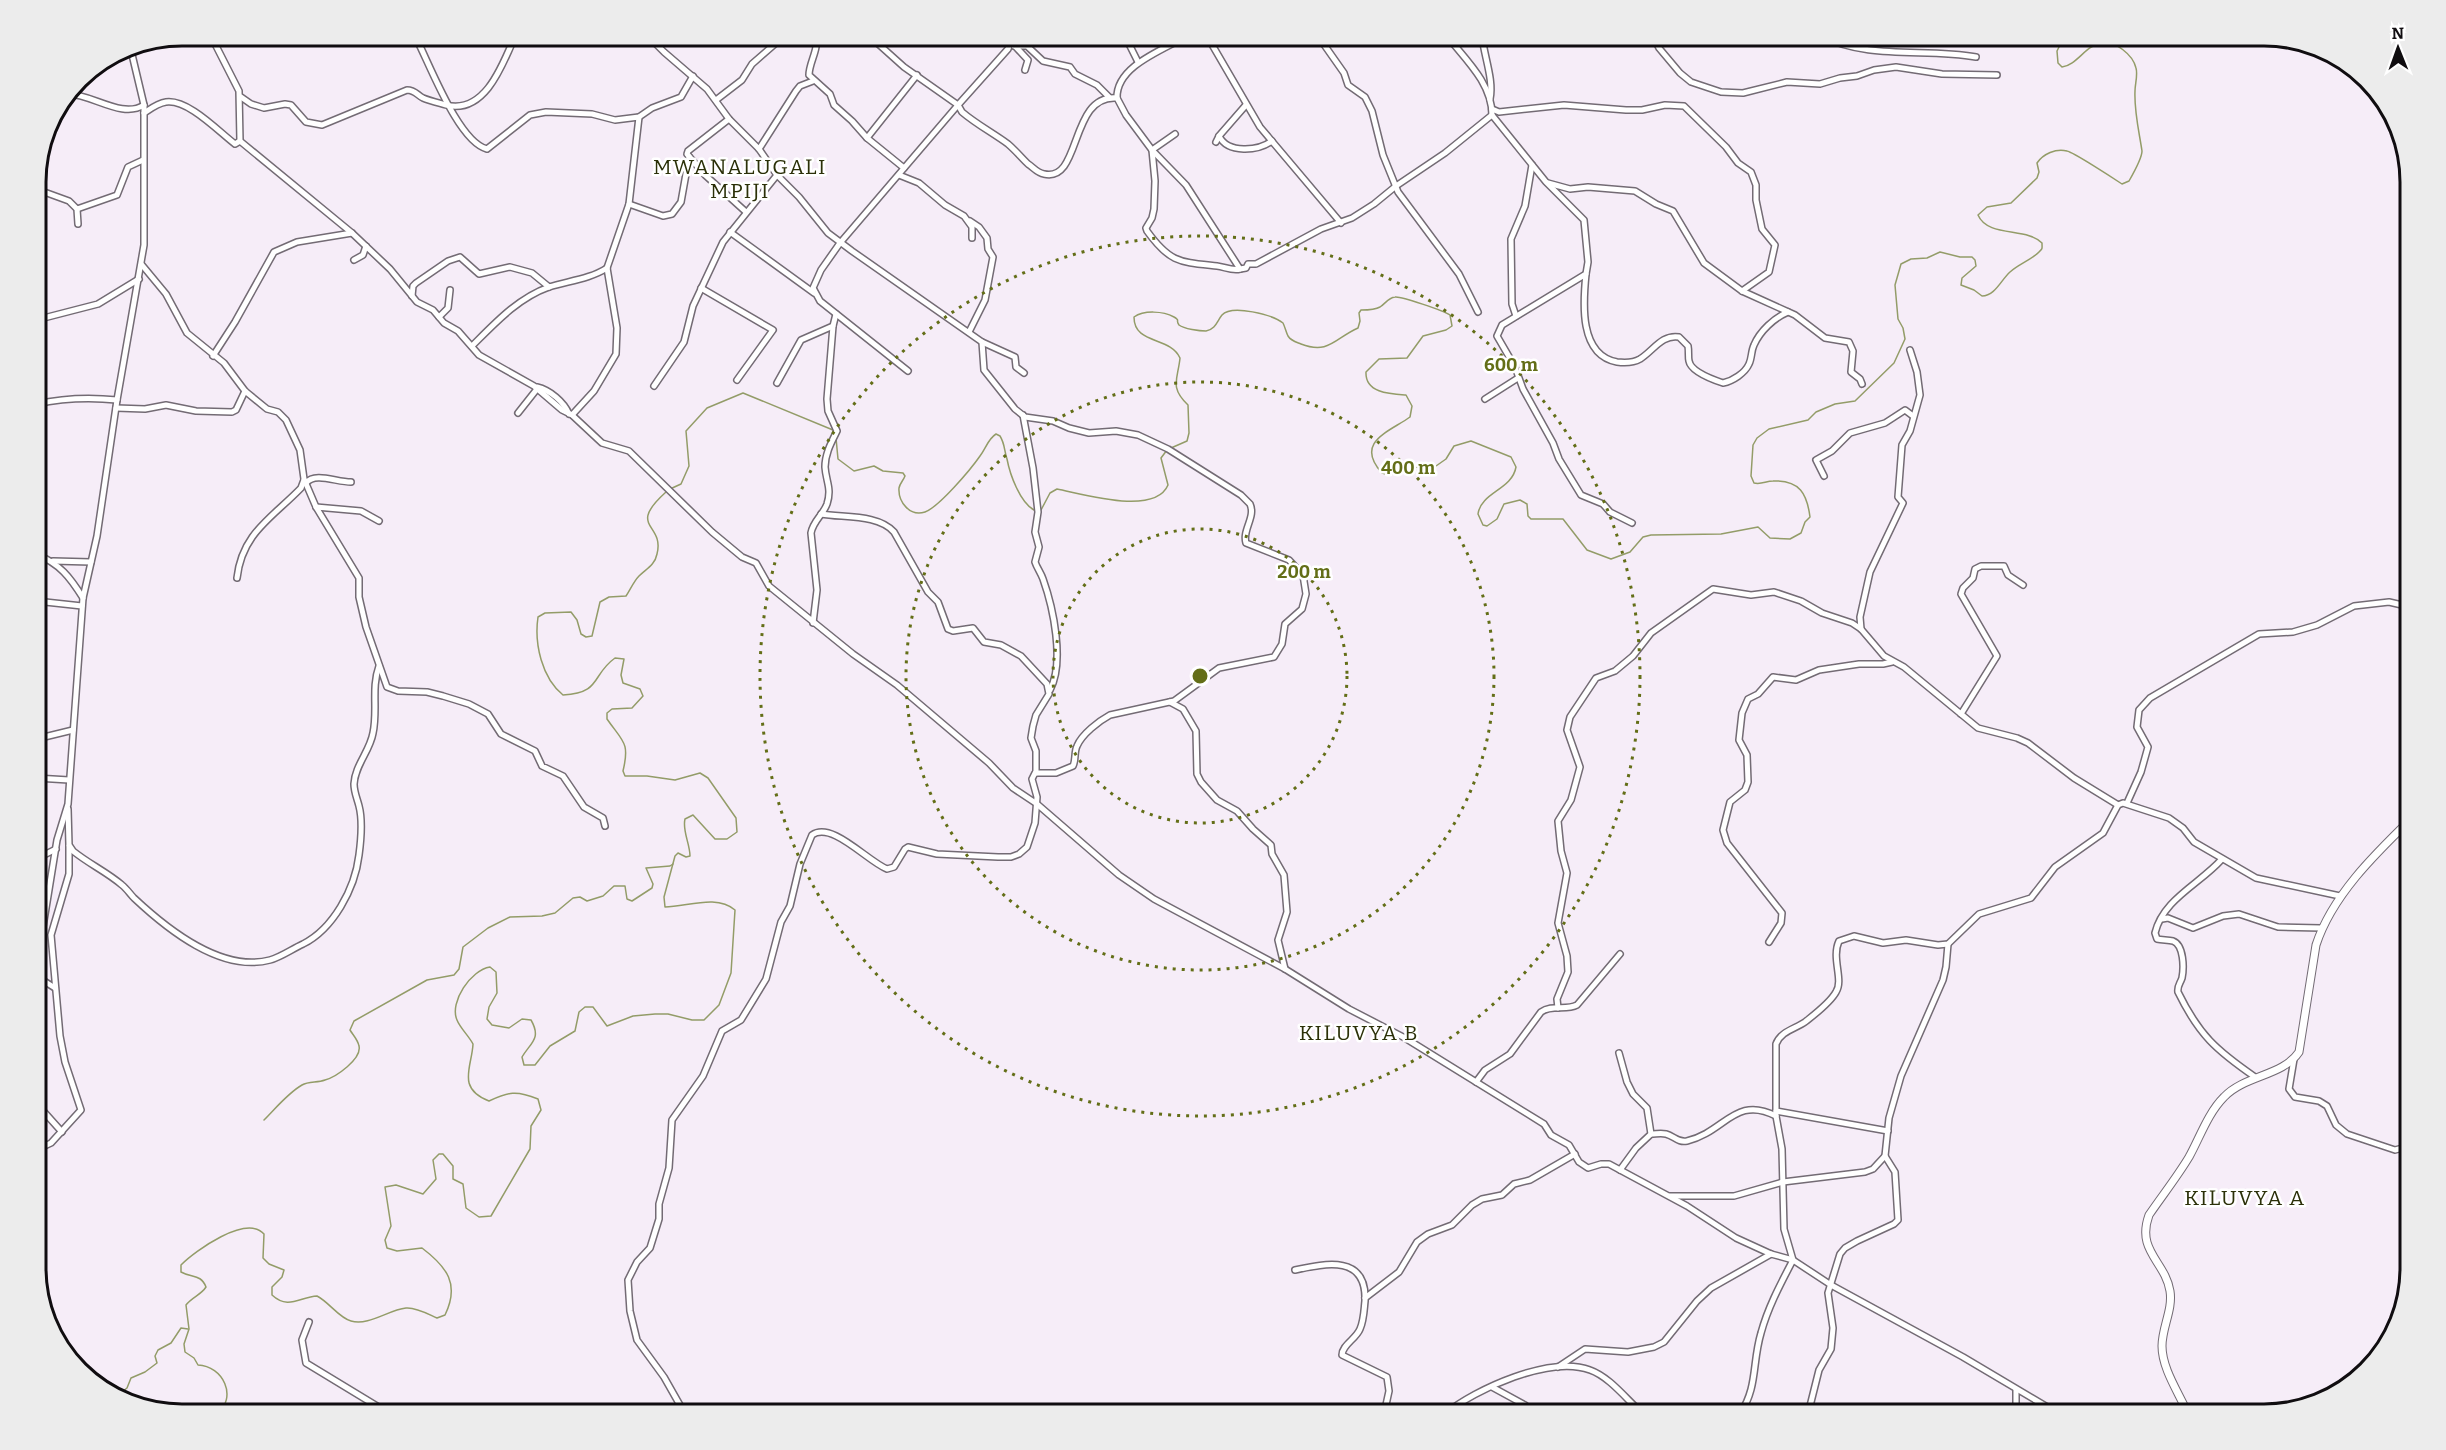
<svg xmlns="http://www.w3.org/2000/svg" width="2446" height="1450" font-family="Bitter,serif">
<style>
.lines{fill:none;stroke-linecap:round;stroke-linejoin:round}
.stream{stroke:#939c68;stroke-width:1.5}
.minor-casing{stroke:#736b74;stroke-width:8}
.tertiary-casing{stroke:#736b74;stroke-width:9}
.minor{stroke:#fff;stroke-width:5}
.tertiary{stroke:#fff;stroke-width:7}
.ring{fill:none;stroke:#636e17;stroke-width:3;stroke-dasharray:3 6}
.labels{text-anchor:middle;stroke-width:5;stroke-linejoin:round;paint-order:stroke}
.quarter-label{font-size:21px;letter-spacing:1.5px;fill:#2b3008;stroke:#fff}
.rim{fill:none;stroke:#100d10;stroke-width:3}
.centre{fill:#636e17;stroke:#fff;stroke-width:3}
.ring-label{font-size:18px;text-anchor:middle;font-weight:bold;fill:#636e17;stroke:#fff;stroke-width:5;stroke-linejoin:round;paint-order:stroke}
</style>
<rect width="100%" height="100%" fill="#f6edf8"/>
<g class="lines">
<g class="stream">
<path d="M2047,36l13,7"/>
<path d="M2061,43l11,-2 3,-5"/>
<path d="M836,438l2,21 16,12 20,-5 9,5 20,2 2,3c-2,5 -5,7 -6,12 -1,14 11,29 26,24 14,-5 46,-43 55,-56 6,-8 8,-17 16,-22l4,2c5,8 4,14 7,23 3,16 13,43 27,51"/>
<path d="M1171,448l16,-7 2,-8 -1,-28c-19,-18 -10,-26 -8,-47 -10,-22 -46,-13 -46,-41 10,-7 29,-6 40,0 7,4 1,2 5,8 5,4 21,6 27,6 10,-2 11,-10 16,-16 10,-11 51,0 61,8 2,4 3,9 5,13 3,5 8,6 13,8 28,11 34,-6 57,-16l2,-7 -1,-8 2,-3c6,0 14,0 19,-3 6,-4 8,-9 15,-10 6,-1 49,14 55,18l2,11 -6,4 -23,6 -16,22 -28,1 -13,13c-1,21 24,22 40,23l6,11 -2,11c-21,15 -56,25 -28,56l7,2 16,-7 31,-2 10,-7 8,-13 17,-5 40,16 5,10c-4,23 -35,25 -38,47l5,11 4,1 10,-7 7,-15 16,-4 7,4 1,12 3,3h32l24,31 24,9 19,-7 13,-15 8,-2 70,-1 37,-7 12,11 20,1 11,-6 4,-11 5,-5c-3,-23 -10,-37 -37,-36 -7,0 -12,4 -19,2l-3,-7 2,-31 4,-7 12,-9 39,-9 8,-8 19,-8 20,-3 39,-38 11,-24 -2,-11 -5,-9 -3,-34 6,-21 10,-5 16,-1 13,-6 20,5h12l3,3 1,6 -14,12 -1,7 13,5 8,6c13,0 19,-16 28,-24 9,-8 21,-12 29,-20 4,-4 3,-3 3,-9 -15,-16 -54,-5 -64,-28l9,-8 24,-4 26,-25 2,-6 -2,-9c6,-9 19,-15 30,-12 6,1 46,27 55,33l7,-3c4,-7 13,-23 13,-30 -3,-20 -8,-40 -7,-60 0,-7 3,-16 1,-23 -3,-13 -21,-28 -35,-25 -16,3 -24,22 -39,24l-4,-4 -1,-12 4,-8"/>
<path d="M670,489l11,-5 8,-18 -3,-35 21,-23 36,-15 90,37"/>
<path d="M1041,510l9,-17 7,-4c26,5 98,27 111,-4l-7,-27 6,-8"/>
<path d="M264,1120c12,-12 24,-27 38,-35 7,-4 15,-2 23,-5 11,-3 37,-21 34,-34 -1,-6 -6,-11 -9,-16l4,-9 73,-41 27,-5 5,-6 4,-22 25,-19 22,-11 32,-1 13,-3 18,-15 7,-1 7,4 16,-5 11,-10h11l2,13 5,2 20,-13 1,-4 -7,-16 24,-2 3,-2"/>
<path d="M117,1396l10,-8 4,-10 14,-6 12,-9 -2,-7 3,-6 13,-7 10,-15 7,1"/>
<path d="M217,1414c21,-17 6,-48 -19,-49l-4,-7 -9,-6 -1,-8 5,-15 -3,-24c6,-8 15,-10 20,-18 -5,-13 -14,-9 -25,-15v-7c14,-14 65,-51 83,-31l-1,24 6,6 15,6 -2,7 -10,10v8c16,15 28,2 45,1 12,6 22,22 34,25 18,5 37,-11 55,-13 10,-1 22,6 31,10l8,-3c15,-31 2,-48 -23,-67l-25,3 -10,-3 -2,-8 6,-14 -6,-39 11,-2 27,9 13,-15 -3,-19 6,-6h4l10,12v13l10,5 3,24 13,9 12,-1 39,-67 1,-23 10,-16 -3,-11c-22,-9 -29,-7 -49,2 -33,-13 -17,-34 -16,-57 -4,-8 -13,-16 -16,-24 -8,-18 14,-50 33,-53l6,5 1,21 -8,14 -2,12 5,6 17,3 13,-9 9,1c11,19 -1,23 -9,37l2,8h11l15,-19 25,-15 4,-19 6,-5h8l14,19 26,-10 22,-2h13l24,6h12l15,-15 12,-32 4,-63c-19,-16 -48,-3 -70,-3l-1,-10 11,-41 3,-3 8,4 4,-1c0,-12 -8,-26 -5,-37l8,-4 22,24h12l10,-7 -1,-14 -28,-40 -8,-5 -25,7 -28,-4h-22l-2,-5c7,-29 0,-29 -16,-52v-6l5,-4 20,-1 11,-12 -3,-7 -17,-6 -2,-8 3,-16 -9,-1c-24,17 -13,35 -52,37 -21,-17 -29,-51 -25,-78l7,-4 26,-1 6,8 4,14 5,3 6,-1 8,-34 9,-5 17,-1c4,-6 8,-15 13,-20 7,-7 16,-11 18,-22 8,-31 -31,-26 9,-62"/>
</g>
<g class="minor-casing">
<g id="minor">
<path d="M211,36l28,55 1,50 112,92 38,36 27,33 16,8 11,13 14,8 21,24 55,31 28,24 10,5 30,28 27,8 83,81 30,25 14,6 13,23 84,68 44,31 92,78 24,25 24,16 82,71 35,24 131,70 64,40 56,29 139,86 7,11 18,10 10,17 9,6 13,-4h8l78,42 49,32 35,16 22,6 38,25 132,72 96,57"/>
<path d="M415,36c14,26 43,106 72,113l43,-34 16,-3 46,2 23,6 24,-3 13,-9 29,-11 12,-21"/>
<path d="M648,36l16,16 43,37 22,30 30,30 18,26 22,22 29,36 24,18 130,91 2,28 31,39 10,8 28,4 16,7 20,5 27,-2 22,4 30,14 73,46 9,9c6,13 -8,26 -4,39l43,17 14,15 3,19 -4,15 -17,15 -3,20 -8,13 -55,11 -45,33 -64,14c-11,6 -28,19 -33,31 -3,6 -1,14 -4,20l-17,7h-21l-3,6 5,18 -2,26 -8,24 -8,7 -8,3h-13l-61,-3 -29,-7 -3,2 -11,18 -7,2c-20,-8 -55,-48 -75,-34l-12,29 -10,42 -9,16 -15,57 -25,41 -19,11 -19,45 -31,44 -3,48 -10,36v15l-9,29 -13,14 -9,18 2,31 7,29 27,37 21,37"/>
<path d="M815,36c5,12 -6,26 -6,39l21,19 4,11 18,16 15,17 37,30"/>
<path d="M863,36l12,5 29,26 54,38 -118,138 -19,27 -8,18 7,13 88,70"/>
<path d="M1004,36l6,7 -2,6 -50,56 4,7c14,12 31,21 46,32 7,6 13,13 20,20 5,3 9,9 16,10 38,9 25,-80 73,-76l9,17 26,35 34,35 54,84 6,-1 2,-4h8l65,-35 31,-11 22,-14 22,-18 49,-33 47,-38"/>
<path d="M1125,36l13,26"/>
<path d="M1207,36l53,91 81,96"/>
<path d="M1318,36l26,37 4,12 17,12 7,14 11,44 15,37 61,82 19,38"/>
<path d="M1447,36c18,23 45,47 45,79l54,67 38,38 4,42 -2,12 -84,51 -5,11 18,31 8,22 30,54 6,16 22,36 22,9 7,8 22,11"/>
<path d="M1482,36c2,20 12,44 8,63"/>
<path d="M1653,36l6,12 21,25 11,9 30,10 22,1 44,-11 33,2 20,-6 17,-2 17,-6 22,-3 46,7 55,1"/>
<path d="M1821,36c48,24 104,12 155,21"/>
<path d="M1014,45l14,15 -3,10"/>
<path d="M1014,46h13l16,15 27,6 5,7 22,11 12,12"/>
<path d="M68,94c24,0 54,25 76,11"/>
<path d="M241,97l10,7 13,4 21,-4 6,1 15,17 16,3 85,-35c8,0 10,5 16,8 7,3 16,5 23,7 39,10 57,-41 69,-69"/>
<path d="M1117,98c-1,-32 46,-48 70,-62"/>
<path d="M716,100l26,-20 10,-16 32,-28"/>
<path d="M1492,109l7,3 65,-7 62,5h16l23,-5 19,1 42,41 12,16 13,9 5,13v15l6,29 13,16 -6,27 -27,19"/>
<path d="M144,113c6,-4 14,-10 22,-11 22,-3 52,29 69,42l5,-3"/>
<path d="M729,119l-41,32 -1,3 18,21 41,37"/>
<path d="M1175,134l-23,16 3,31 -1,28 -2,9 -6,10 1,3c23,32 33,31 70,35 8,1 15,5 23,3"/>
<path d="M1219,136c9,18 39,15 53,5"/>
<path d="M867,138l50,-63"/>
<path d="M1216,142l3,-6 27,-31"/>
<path d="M759,149l37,-58 4,-5 13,-5"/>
<path d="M899,175l20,8 26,22 19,11 8,11v11"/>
<path d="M1548,183l22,6 18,-2 47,4 21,13 17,7 31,52 38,28 53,24 30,23 24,4 4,9 -2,21 9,7 2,5"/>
<path d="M36,189l33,12 8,8 1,15"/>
<path d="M629,204l34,12 9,-2 9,-12 8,-45"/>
<path d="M77,209l40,-14 11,-28 15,-7"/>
<path d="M730,232l84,61"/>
<path d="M354,260l9,-5 3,-9"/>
<path d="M142,265l24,29 21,39 37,30 21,28 22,18 11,3 8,8 14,30 4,29 12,28 43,71v19l7,30 21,60 11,4 29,1 16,4 26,8 19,10 13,20 34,17 7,15 21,10 21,31 19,11 2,8"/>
<path d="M1586,274c-3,29 -7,81 31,88 8,1 16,1 23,-3 13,-8 22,-25 39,-22l9,9c1,5 0,11 1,15 2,11 25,19 34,22 10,-2 22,-10 26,-19 3,-6 2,-13 5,-19 6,-14 20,-27 34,-33"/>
<path d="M701,288l72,42 -36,50"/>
<path d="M412,296l1,-10 3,-3 32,-22 12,-4 19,17 31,-7 22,6 17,14"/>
<path d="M1516,316l-4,-12 -1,-65 14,-33 7,-41"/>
<path d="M439,317l9,-9 2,-18"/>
<path d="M36,320l62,-16 41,-25"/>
<path d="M969,332l16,-32 8,-43 -5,-8 -1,-11 -8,-11 -9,-6"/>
<path d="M982,342l33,15 1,10 8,6"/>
<path d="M472,346c23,-23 46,-48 77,-59 19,-6 41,-8 58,-19"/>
<path d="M213,356l22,-34 39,-70 23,-10 55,-9"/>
<path d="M777,383l24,-43 32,-14 3,-12"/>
<path d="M654,386l30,-44 9,-36 30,-64 54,-67"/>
<path d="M537,387c13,3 27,15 32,27"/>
<path d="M1485,399l33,-21"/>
<path d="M36,404c28,-6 53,-7 81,-4"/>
<path d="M116,408l29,1 21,-4 30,6 36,1 4,-2 9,-19"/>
<path d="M518,413l19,-24"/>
<path d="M572,415l22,-24 22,-37 1,-26 -10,-60 22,-64 10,-87"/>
<path d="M1023,415l10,53 5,44 -3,20 4,15 -4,15c2,6 6,11 8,17 10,28 22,83 7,111"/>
<path d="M1824,476l-8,-16 16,-9 18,-18 35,-10 20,-13 8,6"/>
<path d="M306,483c9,-11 30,-1 45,-1"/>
<path d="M316,507l45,4 18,10"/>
<path d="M821,514c23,4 57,0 73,18l34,60 10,10 10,27 5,2 20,-3 11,14 17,3 20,11 26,28 2,10 -13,21 -3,11 -2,12 5,13v22"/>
<path d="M36,554c24,10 34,23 47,44"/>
<path d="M53,561l38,1"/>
<path d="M237,578c5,-45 35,-60 64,-90l3,-8"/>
<path d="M36,601l46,5"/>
<path d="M813,623l4,-33 -6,-57c2,-12 12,-18 16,-29 5,-16 -1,-22 -2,-37 0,-13 6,-24 12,-36l-9,-20 -1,-12 6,-73"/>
<path d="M1861,629l-1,-12 10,-45 33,-69 -5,-6 4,-52 8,-14 10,-36 -3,-23 -7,-22"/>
<path d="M1170,702l13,7 13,22 1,43 4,8 16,18 20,11 16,18 18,16 1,9 12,21 3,37 -9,28 7,29"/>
<path d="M1961,714l36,-58 -36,-62 2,-6 10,-10 2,-9 6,-3h23l4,9 15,10"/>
<path d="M36,739l37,-9"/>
<path d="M36,778l33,2"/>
<path d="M2127,803l14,-31 7,-25 -11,-20 2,-17 11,-12 109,-64 34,-2 24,-7 37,-19 35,-4 13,3 8,4"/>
<path d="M68,809l1,36 4,6c16,13 34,21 49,34 5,4 8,9 12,13 33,31 87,75 136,62 11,-3 22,-11 33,-16 30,-15 52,-55 56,-89 2,-15 4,-34 0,-49 -2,-8 -5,-14 -5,-22 1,-19 16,-33 19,-51 5,-23 -2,-45 6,-67"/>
<path d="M36,859l20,-10"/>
<path d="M2222,859c-22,25 -59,40 -67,74l2,6c5,1 11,1 16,2 11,4 11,27 9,37 -2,6 -5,8 -4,14 21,43 38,58 77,85"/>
<path d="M2162,919l6,-1 25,10 30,-12 16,-2 39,13 43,1"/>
<path d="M1769,942l12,-19 1,-10 -55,-70 -4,-13 7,-28 15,-12 3,-8 -1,-27 -8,-15 3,-27 6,-14 10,-5 15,-17 23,3 23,-10 40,-6h24l9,-2"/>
<path d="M36,952l4,-7 17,-105 11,-36 15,-206 14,-62 20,-136 27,-155v-140l-14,-59"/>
<path d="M36,976l19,12"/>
<path d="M1558,1008l-1,-9 11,-27 -1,-16 -9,-33 9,-50 -6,-22 -3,-30 13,-21 9,-33 -13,-37 3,-13 26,-39 19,-7 18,-15 18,-23 62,-44 38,6 23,-3 27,9 21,12 30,10 9,6 23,27 20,11 74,61 39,10 11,5 46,35 44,27"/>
<path d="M1619,1053l8,29 6,12 14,14 4,26 -15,14 -16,22"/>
<path d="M2294,1059l-5,30 6,8 24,4 8,5 9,19 11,9 48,16 15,-4"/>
<path d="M1476,1082l9,-12 25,-16 31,-42c11,-8 25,-1 36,-7l43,-51"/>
<path d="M36,1103l26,29"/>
<path d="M1776,1111l112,20"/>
<path d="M1651,1134c5,0 10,-1 15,0 8,2 12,9 21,7 38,-9 48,-46 89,-25"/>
<path d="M36,1150l15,-7 30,-33 -16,-48 -5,-26 -9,-101 18,-61v-28"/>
<path d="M1670,1196h64l49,-14 82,-10 8,-3 12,-13"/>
<path d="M1295,1270c32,-7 72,-15 70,31 -1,9 -1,19 -5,28 -4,10 -18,16 -18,26l45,22 2,14 -5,23"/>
<path d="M1365,1298l34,-26 18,-30 11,-8 24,-9 20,-20 10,-6 20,-4 12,-11 16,-4 45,-26"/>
<path d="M309,1322l-7,18 4,23 84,51"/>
<path d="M1558,1367l27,-18 43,3 26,-5 10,-5 33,-41 14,-13 60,-34"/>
<path d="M1492,1387l33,18 10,9"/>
<path d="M2016,1390v24"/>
<path d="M1445,1414c30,-25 106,-59 145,-44 20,7 37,30 53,44"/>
<path d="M1740,1414c18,-27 12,-51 21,-81 7,-26 20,-50 32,-73l-9,-31 -2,-80 -6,-33v-72c5,-13 19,-15 29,-22 10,-8 25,-19 31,-30 8,-12 -5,-34 3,-51l15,-5 29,7 23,-3 32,5 10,-1 31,-30 52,-16 24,-31 48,-34 15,-28 5,-2 46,15 14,10 11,14 62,36 84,18"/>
<path d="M1804,1414l6,-8 9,-36 12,-21 2,-21 -5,-35 12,-39 5,-6 12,-7 37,-17 4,-4 -3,-48 -10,-16 4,-38 12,-42 42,-96 3,-13 2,-23"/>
</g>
</g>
<g class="tertiary-casing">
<path id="tertiary" d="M2188,1414c-9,-21 -26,-45 -26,-68 0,-19 11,-36 8,-55 -5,-30 -34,-40 -21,-76 13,-19 28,-38 40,-58 11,-20 19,-44 35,-60 21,-22 59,-21 75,-45l17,-107c16,-49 58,-90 94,-125"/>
</g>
<use href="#minor" class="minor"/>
<use href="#tertiary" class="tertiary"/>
</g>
<g class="ring">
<circle cx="1200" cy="676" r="147"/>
<circle cx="1200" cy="676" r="294"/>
<circle cx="1200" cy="676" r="440"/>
</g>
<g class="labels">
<g class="quarter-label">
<text x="740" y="174">MWANALUGALI<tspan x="740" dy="24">MPIJI</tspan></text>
<text x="1359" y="1040">KILUVYA B</text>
<text x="2245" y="1205">KILUVYA A</text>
</g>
</g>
<path d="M0 0H2446V1450H0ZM182 46H2264A136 136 0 0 1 2400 182V1268A136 136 0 0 1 2264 1404H182A136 136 0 0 1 46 1268V182A136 136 0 0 1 182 46Z" fill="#ececec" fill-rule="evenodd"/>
<path class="rim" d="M182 46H2264A136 136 0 0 1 2400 182V1268A136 136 0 0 1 2264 1404H182A136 136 0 0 1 46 1268V182A136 136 0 0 1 182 46Z"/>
<circle cx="1200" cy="676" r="9" class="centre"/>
<g class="ring-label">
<text x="1511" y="371">600 m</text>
<text x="1408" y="474">400 m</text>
<text x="1304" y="578">200 m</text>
</g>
<g transform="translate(2398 48) rotate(359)" stroke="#ffffff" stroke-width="4.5" paint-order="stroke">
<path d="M0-4.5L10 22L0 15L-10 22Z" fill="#100d10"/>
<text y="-9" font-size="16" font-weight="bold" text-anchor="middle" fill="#100d10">N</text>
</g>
</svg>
